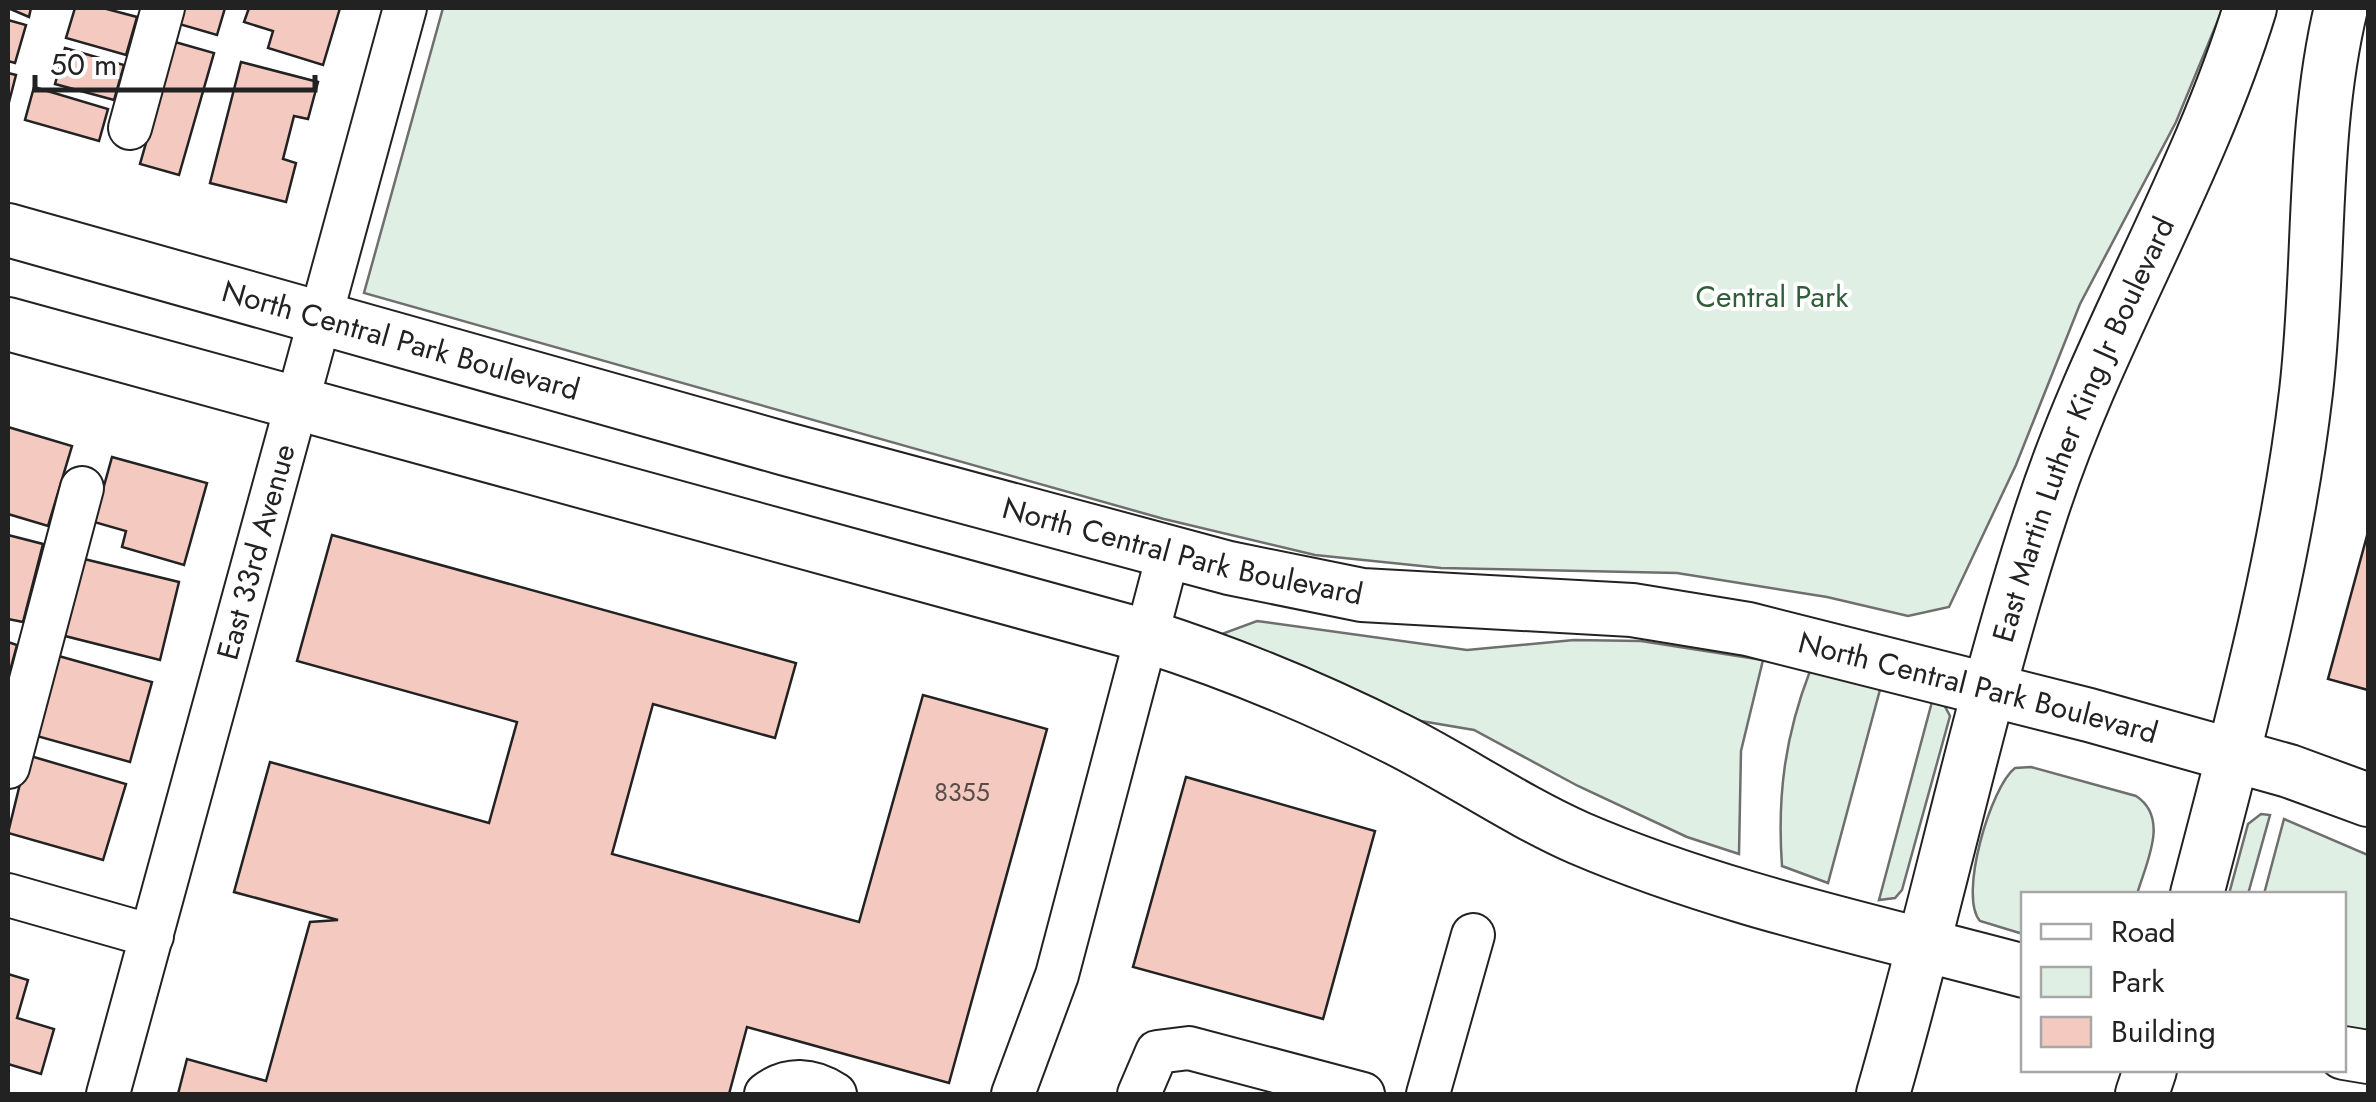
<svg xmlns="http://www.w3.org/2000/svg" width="2376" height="1102" font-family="Jost,sans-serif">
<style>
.green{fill:#e0efe3;stroke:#6f6f6f;stroke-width:2.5}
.building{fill:#f3c9c0;stroke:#222;stroke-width:2.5}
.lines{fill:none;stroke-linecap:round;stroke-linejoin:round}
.minor-casing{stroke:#222;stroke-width:46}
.major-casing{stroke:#222;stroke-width:56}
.minor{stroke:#fff;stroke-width:42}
.major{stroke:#fff;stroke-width:52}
.labels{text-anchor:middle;stroke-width:8;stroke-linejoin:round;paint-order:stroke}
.number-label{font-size:25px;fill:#564c4a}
.park-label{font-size:30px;fill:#2f5e38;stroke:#fff}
.street-label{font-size:30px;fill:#222;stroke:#fff}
</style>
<rect width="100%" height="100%" fill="#fff"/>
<g class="green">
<path d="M443,8h1780l-47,114 -96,182 -64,161 -67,142 -41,9 -81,-19 -150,-24 -236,-5 -126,-13 -151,-36 -800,-226z"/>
<path d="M1257,621l210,29 107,-10 67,1 122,19 -22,91 -2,103 -52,-17 -109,-51 -104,-56 -53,-9 -202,-86z"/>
<path d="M1810,671l71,15 -53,197 -46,-17c-5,-70 3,-130 28,-195z"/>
<path d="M1933,698l9,3 8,15 -48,174 -7,8 -16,2z"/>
<path d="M2031,767l105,29c34,22 10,67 1,98h-113l-1,40 -43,-13c-22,-25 11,-135 35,-153z"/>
<path d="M2261,814l9,1 -22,79h-19l19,-70z"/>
<path d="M2284,819l84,36v186l-24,-5v-142h-80z"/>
</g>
<g class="building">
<path d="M8,8h23l-2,9z"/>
<path d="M75,8h28l34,9 -11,38 -60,-17z"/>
<path d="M184,8h41l-8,27 -38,-11z"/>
<path d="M249,8h91l-17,57 -55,-17 5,-17 -29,-9z"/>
<path d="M8,20l18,5 -11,38 -7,-2z"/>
<path d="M175,42l39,11 -35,122 -39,-11z"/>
<path d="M65,48l59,17 -10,35 -59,-16z"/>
<path d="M241,62l77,20 -10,37 -14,-3 -11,43 13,4 -10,39 -76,-19z"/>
<path d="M8,73l8,2 -8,31z"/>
<path d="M34,87l74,22 -9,32 -74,-21z"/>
<path d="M8,427l64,19 -24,80 -40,-12z"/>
<path d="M112,457l95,26 -23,82 -62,-18 4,-16 -32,-9z"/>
<path d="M2368,532v158l-40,-11z"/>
<path d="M8,535l35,9 -20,78 -15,-3z"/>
<path d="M332,535l464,128 -21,75 -122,-34 -41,150 247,68 64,-227 124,34 -98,354 -202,-56 -18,67h-551l9,-35 79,22 44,-159 28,-2 -104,-28 36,-130 219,61 28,-101 -220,-61z"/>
<path d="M80,558l99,24 -19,78 -99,-25z"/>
<path d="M8,642l9,3 -9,33z"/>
<path d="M55,655l97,27 -22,80 -97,-27z"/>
<path d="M27,755l99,29 -23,76 -95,-27z"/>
<path d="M1186,777l189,54 -52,188 -190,-52z"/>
<path d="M8,974l20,6 -11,38 37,11 -13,45 -33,-10z"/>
</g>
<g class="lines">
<g class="minor-casing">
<g id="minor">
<path d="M130,128l33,-120"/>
<path d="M8,767l74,-279"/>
<path d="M8,895l144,41"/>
<path id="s1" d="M108,1094l297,-1086"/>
<path d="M766,1094c22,-17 46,-15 69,0"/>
<path d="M1013,1094l44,-119 112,-424"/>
<path d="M1139,1094l18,-42 32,-4 174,46"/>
<path d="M1428,1094l45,-159"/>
</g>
</g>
<g class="major-casing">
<g id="major">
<path id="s2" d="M8,230l778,219 443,119 133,27 270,15 116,19 341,86 200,56 79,29"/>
<path d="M8,324l1138,312c88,28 170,62 253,104 61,31 117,70 180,98 142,61 296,93 445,133"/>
<path d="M2197,894c43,-166 89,-331 109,-502 15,-128 5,-259 35,-384"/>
<path d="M2344,1053l24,4"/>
<path id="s3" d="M1883,1094c56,-193 96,-392 159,-584 56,-172 155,-329 208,-502"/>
<path d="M2142,1094l8,-24"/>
</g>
</g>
<use href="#minor" class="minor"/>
<use href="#major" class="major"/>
</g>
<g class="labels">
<g class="number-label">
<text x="962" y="801">8355</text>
</g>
<g class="park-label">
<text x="1772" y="307">Central Park</text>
</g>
<g class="street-label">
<text dy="10" stroke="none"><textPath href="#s2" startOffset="408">North Central Park Boulevard</textPath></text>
<text dy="10" stroke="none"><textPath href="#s3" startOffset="695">East Martin Luther King Jr Boulevard</textPath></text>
<text dy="10" stroke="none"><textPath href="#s2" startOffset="1218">North Central Park Boulevard</textPath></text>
<text dy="10" stroke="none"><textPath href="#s1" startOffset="562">East 33rd Avenue</textPath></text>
<text dy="10" stroke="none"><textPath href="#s2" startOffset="2028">North Central Park Boulevard</textPath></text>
</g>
</g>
<rect width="2376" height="1102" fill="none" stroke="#222222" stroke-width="20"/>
<rect x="2021" y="892" width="325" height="180" fill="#ffffff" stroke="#a7a7a7" stroke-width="2.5"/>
<rect x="2041" y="924" width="50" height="15" fill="#ffffff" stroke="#a7a7a7" stroke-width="2.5"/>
<text x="2111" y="942" font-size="30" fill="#222222">Road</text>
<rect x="2041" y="967" width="50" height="30" fill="#e0efe3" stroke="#a7a7a7" stroke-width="2.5"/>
<text x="2111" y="992" font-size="30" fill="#222222">Park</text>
<rect x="2041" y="1017" width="50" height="30" fill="#f3c9c0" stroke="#a7a7a7" stroke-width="2.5"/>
<text x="2111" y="1042" font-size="30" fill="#222222">Building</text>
<path d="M35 75v15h280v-15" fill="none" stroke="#222222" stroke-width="5"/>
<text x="50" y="75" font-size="30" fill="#222222" stroke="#ffffff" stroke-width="8" paint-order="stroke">50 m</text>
</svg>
